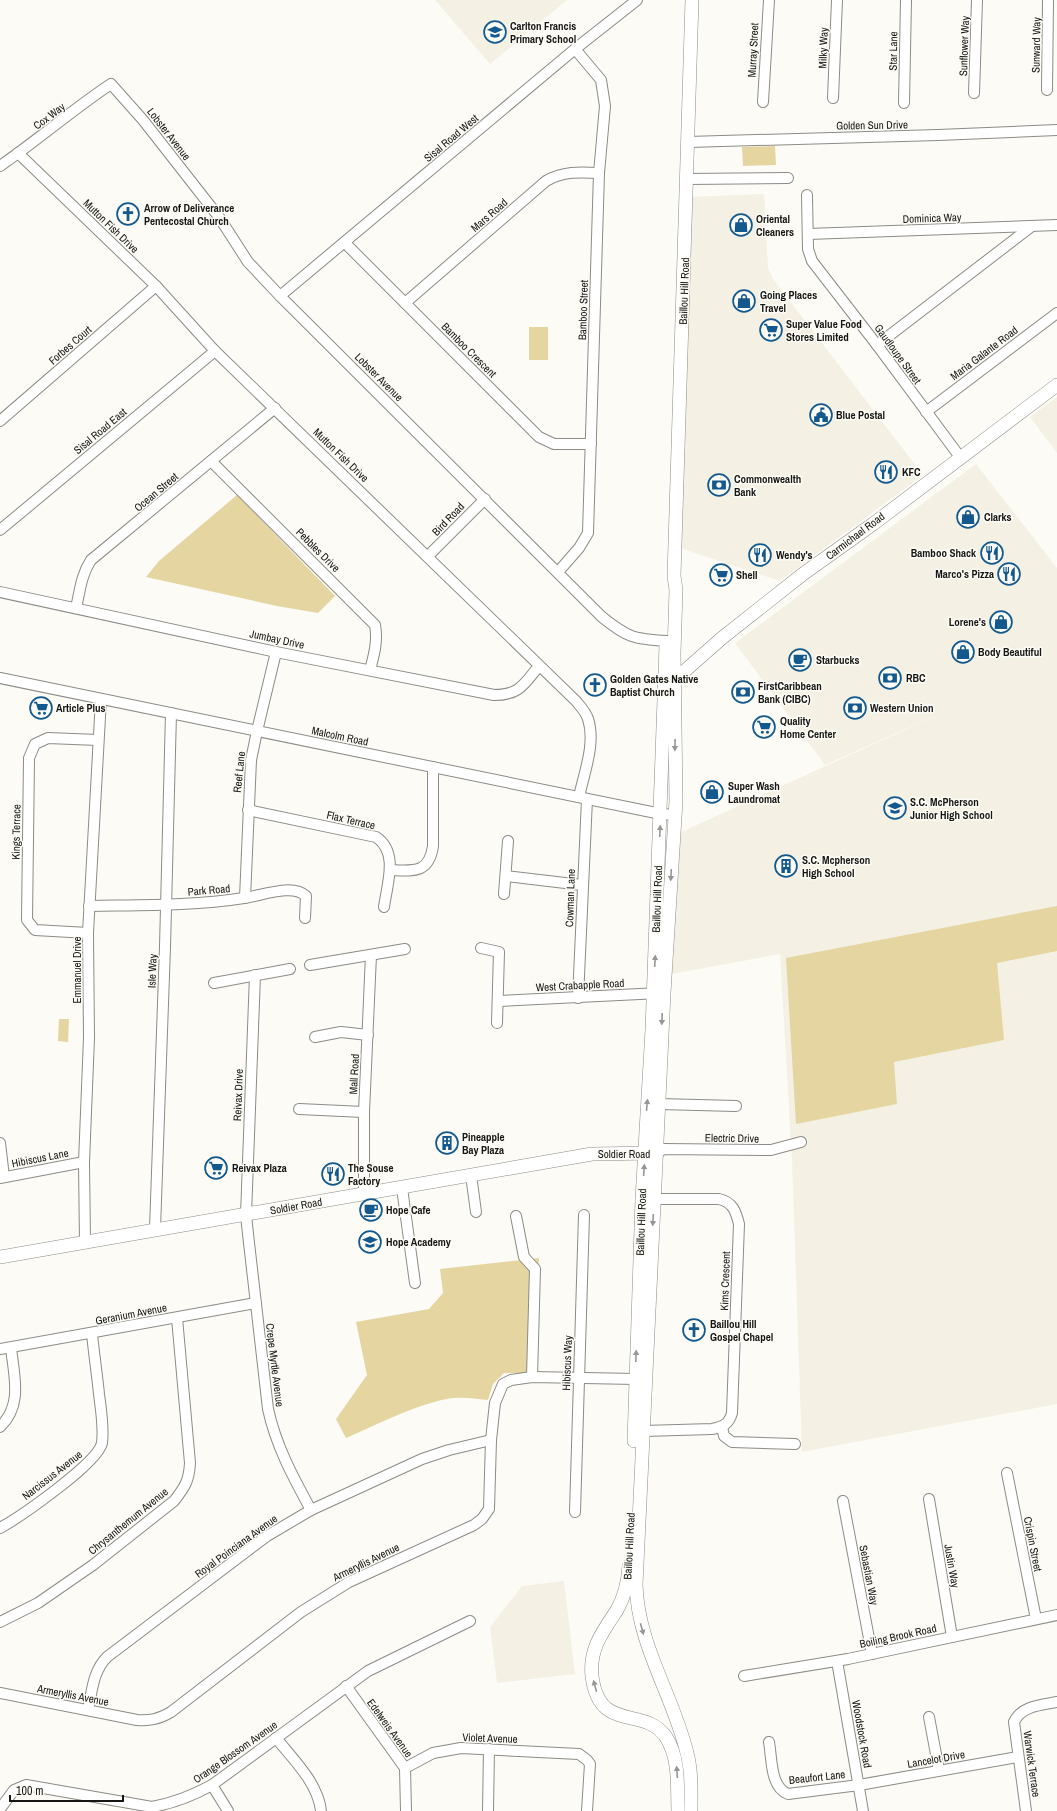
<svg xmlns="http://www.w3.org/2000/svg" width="1057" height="1811" font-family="'Archivo Narrow',sans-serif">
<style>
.built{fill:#f4f1e4}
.green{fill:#e4d5a1}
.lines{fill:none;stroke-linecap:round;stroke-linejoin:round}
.minor-casing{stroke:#8c8b86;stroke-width:12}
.major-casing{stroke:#8c8b86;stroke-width:14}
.minor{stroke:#fff;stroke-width:10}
.major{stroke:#fff;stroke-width:13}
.oneway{fill:#969695}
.labels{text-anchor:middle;stroke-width:3;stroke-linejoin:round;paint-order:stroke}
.poi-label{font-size:11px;font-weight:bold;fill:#161614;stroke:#fcfbf5;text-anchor:start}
.street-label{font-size:11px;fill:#161614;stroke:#fcfbf5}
</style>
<rect width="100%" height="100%" fill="#fcfbf5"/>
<g class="built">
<path d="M435,0h132l-77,64z"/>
<path d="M764,194l4,74 5,11 150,196 -143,106 -103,-34 12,-350z"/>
<path d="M1057,397v56l-27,-36z"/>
<path d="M976,464l81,104v836l-255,48 -10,-293 -12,-205 -108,20 7,-141 278,-127 -132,59 -90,-122z"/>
<path d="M564,1581l11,93 -78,9 -7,-56 32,-41z"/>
</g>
<g class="green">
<path d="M775,146l1,19 -33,1 -1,-19z"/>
<rect x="529" y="327" width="19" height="33"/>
<path d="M237,495l98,101 -17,17 -41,-7 -131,-29 13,-16z"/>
<path d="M1057,906v45l-60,12 7,77 -110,22 3,42 -101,20 -10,-166z"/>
<path d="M59,1019h10l-1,23 -10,-1z"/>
<path d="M539,1258l-5,115h-30l-11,11 -5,16c-12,-1 -23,-3 -34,-2 -31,3 -78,27 -108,40l-10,-19 31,-44 -11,-53 73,-13 14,-16 -3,-24z"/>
</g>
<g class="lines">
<g class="minor-casing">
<g id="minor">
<path d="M1047,90l1,-90"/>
<path d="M974,93l3,-93"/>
<path d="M833,98l4,-98"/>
<path d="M763,102l6,-102"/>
<path d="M904,103l2,-103"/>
<path d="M688,142l250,-7 119,-5"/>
<path d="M18,153l138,133 59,65 361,350c4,5 10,11 12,18 8,24 -4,54 -9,78"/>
<path d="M0,166c38,-26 73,-57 111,-82l32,36 76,97 29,45 32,34 322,321c26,21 32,22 65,24"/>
<path d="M687,179l101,-1"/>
<path d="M807,195l1,54 4,12 65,84 83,112"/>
<path d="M808,234l249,-9"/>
<path d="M345,243l194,194 15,7h37"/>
<path d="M280,296l295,-247 62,-49"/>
<path d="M405,303l141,-122c17,-10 34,-9 53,-8"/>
<path d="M877,345l155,-119"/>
<path d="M926,412l131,-99"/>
<path d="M0,421l156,-135"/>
<path d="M211,461l164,164c3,16 -1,30 -5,45"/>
<path d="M0,530l215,-179"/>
<path d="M428,556l57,-57"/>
<path d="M558,572l21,-24 9,-15 11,-360 6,-67 -4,-26 -26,-31"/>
<path d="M0,592l276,60 218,43c26,0 30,-11 45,-29"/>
<path d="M76,608c4,-17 5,-33 15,-48l184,-152"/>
<path d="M0,678l661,136 14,1"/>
<path d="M248,810l128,27c23,15 11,47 8,70"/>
<path d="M390,870c23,1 39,4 43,-24v-79"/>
<path d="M506,876l76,9"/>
<path d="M504,894l4,-53"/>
<path d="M245,898l6,-138 6,-29 19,-79"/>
<path d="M89,906c52,-1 104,0 155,-8 17,-2 48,-15 62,-2l-1,22"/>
<path d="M88,933l-53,-3 -8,-10 2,-162 6,-14 13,-6 50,2"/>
<path d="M481,948l18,4 -2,71"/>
<path d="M310,965l95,-16"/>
<path d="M255,975l-9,240 2,19 20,175c8,37 25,68 43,101"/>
<path d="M214,983l76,-14"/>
<path d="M578,998l9,-199"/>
<path d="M499,1001l161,-8"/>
<path d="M315,1037l26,-5 27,3"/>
<path d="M659,1104l77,2"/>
<path d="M299,1109l65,3"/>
<path d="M0,1143l4,34"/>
<path d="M657,1154l6,-5 108,1 30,-8"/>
<path d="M471,1175l5,37"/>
<path d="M0,1178l84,-16"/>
<path d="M402,1188l13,95"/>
<path d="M364,1194v-82l7,-157"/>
<path d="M516,1216l8,41 11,12 -3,108"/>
<path d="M155,1229l10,-282 6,-234"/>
<path d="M85,1242l-1,-80 5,-124 -1,-105 13,-234"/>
<path d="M0,1349l256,-46"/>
<path d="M0,1427c23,-22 14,-51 11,-79"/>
<path d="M722,1427l2,9 8,6 63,2"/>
<path d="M643,1431l69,-2c11,-2 17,-5 20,-16l7,-189c-3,-12 -6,-22 -20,-25h-65"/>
<path d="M1007,1473l29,146"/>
<path d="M929,1499l23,138"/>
<path d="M843,1501l29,153"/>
<path d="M575,1512l9,-297"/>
<path d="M0,1528c20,-11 98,-65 102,-85 2,-16 -1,-33 -3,-49 -2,-20 -5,-40 -7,-60"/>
<path d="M0,1622l38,-19 55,-38 81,-64c11,-14 15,-20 16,-38l-13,-145"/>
<path d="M837,1661l26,150"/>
<path d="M744,1676l104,-17 209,-44"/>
<path d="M346,1686l59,82 1,43"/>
<path d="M0,1693l137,27c13,1 22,-1 34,-8l130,-100 48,-30 125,-57 8,-6 7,-10 2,-69 4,-37 8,-19 8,-4 21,-3 104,2"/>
<path d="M88,1710c4,-19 5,-39 19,-53l160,-121 44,-26 111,-51 27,-9 42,-10"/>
<path d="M929,1717l10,53"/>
<path d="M276,1738c17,21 42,45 45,73"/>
<path d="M769,1742c3,16 1,45 19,52l71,-9 159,-28"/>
<path d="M405,1768l28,-15 28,-5 118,6 8,6 3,4 -3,47"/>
<path d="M212,1785l16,26"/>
<path d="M0,1809l14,-19 12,-5 126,22c22,-4 40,-11 60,-22l156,-114 102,-50"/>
<path d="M488,1811l1,-62"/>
<path d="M1026,1811l-12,-89c7,-16 27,-17 43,-20"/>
</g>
</g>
<g class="major-casing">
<g id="major">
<path d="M671,683l51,-45 81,-64 70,-50 184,-139"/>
<path d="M0,1257l592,-103 61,-1"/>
<path d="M634,1441l8,-242 10,-169 14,-385"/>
<path d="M629,1566c-1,16 -4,30 -12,44 -14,21 -28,39 -25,66 7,58 52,29 74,61 14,22 11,49 12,74"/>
<path d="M691,1811c0,-19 1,-39 -4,-58 -14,-58 -49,-107 -51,-168l28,-592 12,-192 -2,-148 2,-63 -2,-14 18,-576"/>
</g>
</g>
<use href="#minor" class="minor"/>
<use href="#major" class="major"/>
</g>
<defs><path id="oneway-solid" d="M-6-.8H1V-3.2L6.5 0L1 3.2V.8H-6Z"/></defs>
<g class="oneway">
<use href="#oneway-solid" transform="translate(675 745) rotate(91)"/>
<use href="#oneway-solid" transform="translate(660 831) rotate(-87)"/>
<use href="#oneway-solid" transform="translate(671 875) rotate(93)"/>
<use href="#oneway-solid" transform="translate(655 961) rotate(-87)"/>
<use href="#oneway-solid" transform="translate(662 1019) rotate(92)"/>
<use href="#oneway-solid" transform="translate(647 1105) rotate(-85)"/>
<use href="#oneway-solid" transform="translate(644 1170) rotate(-86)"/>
<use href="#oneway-solid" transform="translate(653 1220) rotate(93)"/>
<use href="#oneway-solid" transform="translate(636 1356) rotate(-88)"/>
<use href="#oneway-solid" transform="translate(642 1629) rotate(75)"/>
<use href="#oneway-solid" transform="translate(595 1686) rotate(-105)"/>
<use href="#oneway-solid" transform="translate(677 1772) rotate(-94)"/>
</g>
<defs>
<g id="school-ring" transform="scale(1.15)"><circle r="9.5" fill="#fcfbf5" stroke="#13598e" stroke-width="1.5"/><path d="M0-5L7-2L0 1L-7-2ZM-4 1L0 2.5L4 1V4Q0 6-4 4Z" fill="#13598e"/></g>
<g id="church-ring" transform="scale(1.15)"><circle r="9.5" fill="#fcfbf5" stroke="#13598e" stroke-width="1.5"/><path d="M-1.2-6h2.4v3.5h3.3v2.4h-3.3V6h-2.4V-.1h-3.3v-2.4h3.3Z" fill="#13598e"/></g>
<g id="shop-ring" transform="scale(1.15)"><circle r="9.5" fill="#fcfbf5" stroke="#13598e" stroke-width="1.5"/><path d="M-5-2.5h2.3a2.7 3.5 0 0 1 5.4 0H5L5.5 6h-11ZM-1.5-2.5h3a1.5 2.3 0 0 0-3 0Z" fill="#13598e"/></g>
<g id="supermarket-ring" transform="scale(1.15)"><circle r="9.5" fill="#fcfbf5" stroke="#13598e" stroke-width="1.5"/><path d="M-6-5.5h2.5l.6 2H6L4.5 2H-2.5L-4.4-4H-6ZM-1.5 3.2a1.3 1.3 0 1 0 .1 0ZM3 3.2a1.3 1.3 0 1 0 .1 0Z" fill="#13598e"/></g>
<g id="civic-ring" transform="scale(1.15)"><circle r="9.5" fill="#fcfbf5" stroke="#13598e" stroke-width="1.5"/><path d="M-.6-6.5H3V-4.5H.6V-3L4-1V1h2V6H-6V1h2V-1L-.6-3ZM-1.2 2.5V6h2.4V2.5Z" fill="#13598e"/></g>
<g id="restaurant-ring" transform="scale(1.15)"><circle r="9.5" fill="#fcfbf5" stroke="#13598e" stroke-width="1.5"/><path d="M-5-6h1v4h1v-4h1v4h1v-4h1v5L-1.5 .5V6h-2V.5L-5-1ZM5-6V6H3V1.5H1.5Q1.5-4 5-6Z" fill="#13598e"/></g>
<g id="bank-ring" transform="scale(1.15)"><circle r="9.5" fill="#fcfbf5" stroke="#13598e" stroke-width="1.5"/><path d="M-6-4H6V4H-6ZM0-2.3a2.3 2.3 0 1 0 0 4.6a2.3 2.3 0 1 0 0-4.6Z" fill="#13598e"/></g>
<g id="cafe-ring" transform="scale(1.15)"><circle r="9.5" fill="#fcfbf5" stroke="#13598e" stroke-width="1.5"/><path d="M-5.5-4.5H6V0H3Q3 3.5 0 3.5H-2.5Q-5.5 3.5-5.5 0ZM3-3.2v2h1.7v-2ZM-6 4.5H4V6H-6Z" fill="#13598e"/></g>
<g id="building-ring" transform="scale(1.15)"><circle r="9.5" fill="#fcfbf5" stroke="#13598e" stroke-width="1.5"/><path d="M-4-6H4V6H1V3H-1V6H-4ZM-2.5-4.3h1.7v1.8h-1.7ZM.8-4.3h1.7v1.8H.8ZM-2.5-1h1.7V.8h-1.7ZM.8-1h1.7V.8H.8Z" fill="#13598e"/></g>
</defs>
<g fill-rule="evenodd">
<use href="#school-ring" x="495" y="32"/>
<use href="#church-ring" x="128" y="214"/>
<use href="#shop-ring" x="741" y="225"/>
<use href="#shop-ring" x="744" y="301"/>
<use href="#supermarket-ring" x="771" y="330"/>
<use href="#civic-ring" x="821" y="415"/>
<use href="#restaurant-ring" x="886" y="472"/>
<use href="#bank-ring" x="719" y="485"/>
<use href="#shop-ring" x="968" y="517"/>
<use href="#restaurant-ring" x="992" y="553"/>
<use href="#restaurant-ring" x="760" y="555"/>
<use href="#restaurant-ring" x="1009" y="574"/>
<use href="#supermarket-ring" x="721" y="575"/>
<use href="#shop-ring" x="1001" y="622"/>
<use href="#shop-ring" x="963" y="652"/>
<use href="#cafe-ring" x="800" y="660"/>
<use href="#bank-ring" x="890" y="678"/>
<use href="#church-ring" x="595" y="685"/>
<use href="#bank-ring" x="743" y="692"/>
<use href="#supermarket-ring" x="41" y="708"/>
<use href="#bank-ring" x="855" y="708"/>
<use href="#supermarket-ring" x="764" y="727"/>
<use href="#shop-ring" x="712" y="792"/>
<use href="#school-ring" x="895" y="808"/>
<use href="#building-ring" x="786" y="866"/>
<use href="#building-ring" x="447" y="1143"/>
<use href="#supermarket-ring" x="216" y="1168"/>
<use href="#restaurant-ring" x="333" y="1174"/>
<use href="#cafe-ring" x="371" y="1210"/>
<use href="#school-ring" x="370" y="1242"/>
<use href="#church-ring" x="694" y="1330"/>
</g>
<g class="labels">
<g class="poi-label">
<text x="510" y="30">Carlton Francis<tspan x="510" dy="13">Primary School</tspan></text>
<text x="144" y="212">Arrow of Deliverance<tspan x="144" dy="13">Pentecostal Church</tspan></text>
<text x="756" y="223">Oriental<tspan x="756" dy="13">Cleaners</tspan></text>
<text x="760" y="299">Going Places<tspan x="760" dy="13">Travel</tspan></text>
<text x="786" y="328">Super Value Food<tspan x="786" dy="13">Stores Limited</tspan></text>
<text x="836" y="419">Blue Postal</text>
<text x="902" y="476">KFC</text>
<text x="734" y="483">Commonwealth<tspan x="734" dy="13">Bank</tspan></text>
<text x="984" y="521">Clarks</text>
<text x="976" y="557" text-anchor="end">Bamboo Shack</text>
<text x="776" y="559">Wendy's</text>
<text x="994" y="578" text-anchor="end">Marco's Pizza</text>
<text x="736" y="579">Shell</text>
<text x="986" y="626" text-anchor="end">Lorene's</text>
<text x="978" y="656">Body Beautiful</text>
<text x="816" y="664">Starbucks</text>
<text x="906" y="682">RBC</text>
<text x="610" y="683">Golden Gates Native<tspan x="610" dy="13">Baptist Church</tspan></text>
<text x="758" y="690">FirstCaribbean<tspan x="758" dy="13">Bank (CIBC)</tspan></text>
<text x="56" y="712">Article Plus</text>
<text x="870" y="712">Western Union</text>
<text x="780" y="725">Quality<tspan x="780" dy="13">Home Center</tspan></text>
<text x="728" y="790">Super Wash<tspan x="728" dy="13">Laundromat</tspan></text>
<text x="910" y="806">S.C. McPherson<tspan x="910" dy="13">Junior High School</tspan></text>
<text x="802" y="864">S.C. Mcpherson<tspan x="802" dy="13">High School</tspan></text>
<text x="462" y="1141">Pineapple<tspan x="462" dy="13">Bay Plaza</tspan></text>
<text x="232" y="1172">Reivax Plaza</text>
<text x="348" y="1172">The Souse<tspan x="348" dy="13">Factory</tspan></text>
<text x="386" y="1214">Hope Cafe</text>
<text x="386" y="1246">Hope Academy</text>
<text x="710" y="1328">Baillou Hill<tspan x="710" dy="13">Gospel Chapel</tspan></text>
</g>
<g class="street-label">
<text transform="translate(1036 45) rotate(-89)" y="4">Sunward Way</text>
<text transform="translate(964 46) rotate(-88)" y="4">Sunflower Way</text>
<text transform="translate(823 48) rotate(-88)" y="4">Milky Way</text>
<text transform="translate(753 50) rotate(-87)" y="4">Murray Street</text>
<text transform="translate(893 51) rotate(-89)" y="4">Star Lane</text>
<text transform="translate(49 116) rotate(-37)" y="4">Cox Way</text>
<text transform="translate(872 125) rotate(-1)" y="4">Golden Sun Drive</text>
<text transform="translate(169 134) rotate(52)" y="4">Lobster Avenue</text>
<text transform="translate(451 138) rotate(-40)" y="4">Sisal Road West</text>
<text transform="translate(489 215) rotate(-41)" y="4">Mars Road</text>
<text transform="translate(932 218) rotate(-2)" y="4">Dominica Way</text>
<text transform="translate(111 226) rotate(44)" y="4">Mutton Fish Drive</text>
<text transform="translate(684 291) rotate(-88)" y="4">Baillou Hill Road</text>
<text transform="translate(583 310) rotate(-88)" y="4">Bamboo Street</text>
<text transform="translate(70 345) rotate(-41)" y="4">Forbes Court</text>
<text transform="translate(469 350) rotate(45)" y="4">Bamboo Crescent</text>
<text transform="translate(984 353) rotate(-37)" y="4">Maria Galante Road</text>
<text transform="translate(898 354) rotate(54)" y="4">Gaudloupe Street</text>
<text transform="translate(379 377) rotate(45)" y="4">Lobster Avenue</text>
<text transform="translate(100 431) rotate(-40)" y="4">Sisal Road East</text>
<text transform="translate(341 455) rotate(44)" y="4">Mutton Fish Drive</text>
<text transform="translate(156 492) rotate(-40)" y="4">Ocean Street</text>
<text transform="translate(448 519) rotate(-46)" y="4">Bird Road</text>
<text transform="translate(855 536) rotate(-37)" y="4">Carmichael Road</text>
<text transform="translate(318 550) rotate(45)" y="4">Pebbles Drive</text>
<text transform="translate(277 639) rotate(12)" y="4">Jumbay Drive</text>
<text transform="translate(340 736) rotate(12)" y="4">Malcolm Road</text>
<text transform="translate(239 772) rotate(-84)" y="4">Reef Lane</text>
<text transform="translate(351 820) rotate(13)" y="4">Flax Terrace</text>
<text transform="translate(16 832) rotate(-89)" y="4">Kings Terrace</text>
<text transform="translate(209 890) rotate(-5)" y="4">Park Road</text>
<text transform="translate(570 898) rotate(-88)" y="4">Cowman Lane</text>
<text transform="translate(657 899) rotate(-88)" y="4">Baillou Hill Road</text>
<text transform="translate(77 970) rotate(-90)" y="4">Emmanuel Drive</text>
<text transform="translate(152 971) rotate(-88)" y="4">Isle Way</text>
<text transform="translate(580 985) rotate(-3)" y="4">West Crabapple Road</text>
<text transform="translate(354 1074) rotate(-87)" y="4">Mall Road</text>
<text transform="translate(238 1095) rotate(-88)" y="4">Reivax Drive</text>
<text transform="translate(732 1138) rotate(1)" y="4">Electric Drive</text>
<text x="624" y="1158">Soldier Road</text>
<text transform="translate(40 1158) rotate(-11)" y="4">Hibiscus Lane</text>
<text transform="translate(296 1206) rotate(-10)" y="4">Soldier Road</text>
<text transform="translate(641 1222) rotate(-88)" y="4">Baillou Hill Road</text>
<text transform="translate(725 1281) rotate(-88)" y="4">Kims Crescent</text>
<text transform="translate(131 1314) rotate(-11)" y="4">Geranium Avenue</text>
<text transform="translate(567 1363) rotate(-88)" y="4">Hibiscus Way</text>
<text transform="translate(275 1365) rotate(83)" y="4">Crepe Myrtle Avenue</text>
<text transform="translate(52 1475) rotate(-38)" y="4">Narcissus Avenue</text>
<text transform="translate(128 1521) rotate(-39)" y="4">Chrysanthemum Avenue</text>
<text transform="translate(1033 1544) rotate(79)" y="4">Crispin Street</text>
<text transform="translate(236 1546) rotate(-36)" y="4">Royal Poinciana Avenue</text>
<text transform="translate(629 1546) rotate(-87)" y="4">Baillou Hill Road</text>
<text transform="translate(366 1562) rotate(-26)" y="4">Armeryllis Avenue</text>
<text transform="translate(952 1566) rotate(80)" y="4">Justin Way</text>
<text transform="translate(869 1575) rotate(79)" y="4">Sebastian Way</text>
<text transform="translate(898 1636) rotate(-12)" y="4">Boiling Brook Road</text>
<text transform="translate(73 1695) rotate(11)" y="4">Armeryllis Avenue</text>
<text transform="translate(390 1728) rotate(54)" y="4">Edelweis Avenue</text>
<text transform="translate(862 1734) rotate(80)" y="4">Woodstock Road</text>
<text transform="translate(490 1738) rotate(2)" y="4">Violet Avenue</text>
<text transform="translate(235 1752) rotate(-35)" y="4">Orange Blossom Avenue</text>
<text transform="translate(936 1759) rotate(-10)" y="4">Lancelot Drive</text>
<text transform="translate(1032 1764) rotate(82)" y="4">Warwick Terrace</text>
<text transform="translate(817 1777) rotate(-6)" y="4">Beaufort Lane</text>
</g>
</g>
<path d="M10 1795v6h113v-6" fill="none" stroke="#161614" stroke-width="2"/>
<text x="16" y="1795" font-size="12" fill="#161614" stroke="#fcfbf5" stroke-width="3" paint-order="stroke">100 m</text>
</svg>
